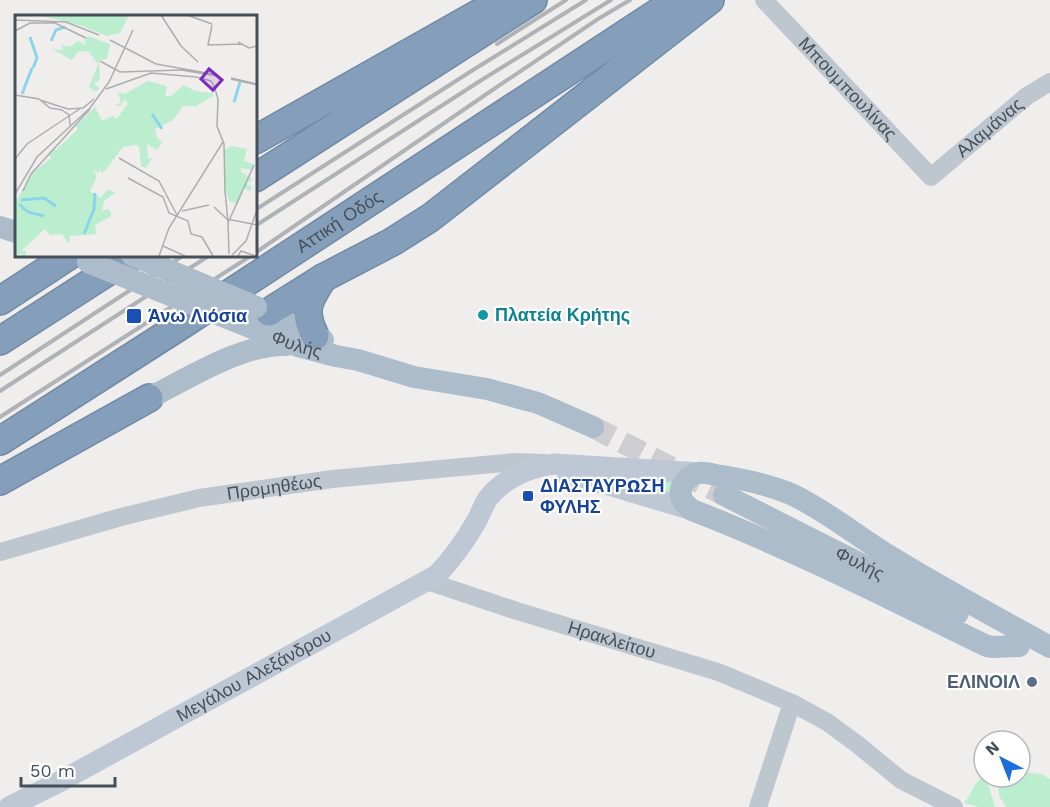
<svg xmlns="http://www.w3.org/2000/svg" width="1050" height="807" font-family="'Work Sans',sans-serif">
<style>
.green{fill:#bbedcf}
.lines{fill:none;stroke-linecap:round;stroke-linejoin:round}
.primary-tunnel{stroke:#ceced0;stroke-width:22;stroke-dasharray:22 11;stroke-linecap:butt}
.motorway-casing{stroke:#718aa7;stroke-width:30}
.tertiary{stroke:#bec7cf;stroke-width:18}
.secondary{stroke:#bec8d4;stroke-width:21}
.primary{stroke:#adbccb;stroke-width:22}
.motorway{stroke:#859fbb;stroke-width:27}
.rail{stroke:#afb2b7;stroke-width:4}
.primary-bridge{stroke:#adbccb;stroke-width:22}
.culture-dot{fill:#0f9aa8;stroke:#fff;stroke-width:2}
.transit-dot{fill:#1a4fb4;stroke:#fff;stroke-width:2}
.service-dot{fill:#5c6f8a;stroke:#fff;stroke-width:2}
.labels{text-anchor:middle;stroke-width:4.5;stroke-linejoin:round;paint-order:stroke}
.street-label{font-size:18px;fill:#46505a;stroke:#fff}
.culture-label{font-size:18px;font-weight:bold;fill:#0d838f;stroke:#fff;text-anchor:start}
.transit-label{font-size:18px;font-weight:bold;fill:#164399;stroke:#fff;text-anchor:start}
.service-label{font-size:18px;font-weight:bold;fill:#4e5e75;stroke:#fff;text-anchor:end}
.inset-river{fill:none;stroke:#89d5e9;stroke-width:3}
.inset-road{fill:none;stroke:#acaeb2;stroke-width:1.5}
.view{fill:#7b2cbf;fill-opacity:0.15;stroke:#7b2cbf;stroke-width:3}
.inset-edge{fill:none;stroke:#46505a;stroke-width:3}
</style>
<rect width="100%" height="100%" fill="#f0eded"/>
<g class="green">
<path d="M558,470l122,10 -6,16z"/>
<path d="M1020,772l21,2 9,5v28h-44l-7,-11 -1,-14 -5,-5h27z"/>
<path d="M984,776l4,8 7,23h-16l-15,-4c8,-9 9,-20 20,-27z"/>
</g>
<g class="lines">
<path class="primary-tunnel" d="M593,427l131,68"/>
<g class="motorway-casing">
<g id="motorway">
<path d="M255,140l246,-139"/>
<path d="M255,178l278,-178"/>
<path d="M0,301l70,-46"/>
<path d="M269,312l54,-34 69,-36 38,-24 280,-218"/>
<path d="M315,336c-13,-26 -7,-35 8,-58"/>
<path d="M0,341l134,-86"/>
<path id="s7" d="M0,441l183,-117 494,-324"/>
<path d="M0,481l149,-83"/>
</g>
</g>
<g class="tertiary">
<path id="s1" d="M764,0l167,177 96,-81 23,-14"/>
<path id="s2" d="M0,552l121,-35 78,-19 133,-19 183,-17 29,1"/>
<path id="s3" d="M427,581l90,30 201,61 41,17 33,14 35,19 30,22 44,36 53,27"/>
<path d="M758,807l34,-104"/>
</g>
<g class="secondary">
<path d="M568,476l34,7 90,27"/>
<path id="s4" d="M9,807l50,-25 378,-207c15,-16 28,-34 39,-53 5,-8 7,-18 13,-25 17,-20 41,-30 66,-33l145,9"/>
</g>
<g class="primary">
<path d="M0,227l16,5"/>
<path d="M256,307l67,33"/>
<path id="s5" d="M235,321l63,25 38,10 22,4 56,17 73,12 51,14 55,24"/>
<path d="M149,398c40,-20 94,-55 138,-53"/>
<path id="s6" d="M724,495l234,118"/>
<path d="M1019,646l-25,1 -7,-1c-97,-47 -194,-97 -295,-136 -5,-4 -10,-8 -11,-14 -2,-11 7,-21 18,-23 5,-1 12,1 17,2 26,4 51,9 75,19 36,17 67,43 100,63 52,32 106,61 159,90"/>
</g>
<use href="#motorway" class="motorway"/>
<g class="rail">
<path d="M497,44l69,-44"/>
<path d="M255,210l218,-140 113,-70"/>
<path d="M255,226l225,-145 131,-81"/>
<path d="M255,253l233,-160 110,-74 32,-19"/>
<path d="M0,375l184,-120"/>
<path d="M0,391l210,-136"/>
<path d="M0,417l252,-162"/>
</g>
<g class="primary-bridge">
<path d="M132,255l124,52"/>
<path d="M88,262l147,59"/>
</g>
</g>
<circle class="culture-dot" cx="483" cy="315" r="6"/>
<g class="transit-dot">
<rect x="126" y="308" width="16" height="16" rx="3"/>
<rect x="522" y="490" width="12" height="12" rx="3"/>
</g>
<circle class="service-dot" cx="1032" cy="682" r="6"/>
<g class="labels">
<g class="street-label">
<text dy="6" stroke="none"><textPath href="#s1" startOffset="122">Μπουμπουλίνας</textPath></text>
<text dy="6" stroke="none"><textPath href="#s1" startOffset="320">Αλαμάνας</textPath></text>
<text dy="6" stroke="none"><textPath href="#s7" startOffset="404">Αττική Οδός</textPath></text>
<text dy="6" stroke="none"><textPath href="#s5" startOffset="66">Φυλής</textPath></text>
<text dy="6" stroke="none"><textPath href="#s2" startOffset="282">Προμηθέως</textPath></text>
<text dy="6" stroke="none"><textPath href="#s6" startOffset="152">Φυλής</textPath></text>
<text dy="6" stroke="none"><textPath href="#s3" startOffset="194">Ηρακλείτου</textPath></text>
<text dy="6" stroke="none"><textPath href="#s4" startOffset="278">Μεγάλου Αλεξάνδρου</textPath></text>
</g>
<g class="culture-label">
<text x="495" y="321">Πλατεία Κρήτης</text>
</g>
<g class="transit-label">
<text x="148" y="322">Άνω Λιόσια</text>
<text x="540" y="492">ΔΙΑΣΤΑΥΡΩΣΗ<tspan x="540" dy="21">ΦΥΛΗΣ</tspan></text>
</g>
<g class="service-label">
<text x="1020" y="688">ΕΛΙΝΟΙΛ</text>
</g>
</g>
<g transform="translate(15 15)">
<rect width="242" height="242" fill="#f0eded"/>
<path d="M22,0h92l-9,18 -13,3 -27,-11zM73,21l22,8 -3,15 -8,1 1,19 -6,5 6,4 -4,4 -7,-5 9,-23 -10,-13 -10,1 -6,8 -20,-11 11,1 -1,-5 8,2 8,-6 8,4 -2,-5zM133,66l19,5 -2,10h6l13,-11 11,6 16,2 2,-4v7l-17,10h-13l-10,14 -18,9 2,9 5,4 -5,8 -10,-6 1,15 4,-1 -6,10 -5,-2 -2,-20 -4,-1 -12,2 -21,27 -3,-6v5l-6,-2 4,6 -7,14 11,7 6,-8 9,2 -12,9 -2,10 6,-2 3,3v4l-16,9 2,9 -27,2 -1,8 -7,-10 -12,1 -5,-6 -24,22h5l-1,5h-4l2,-3 -8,3v-53l16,-29 20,-16 -3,-4 5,-6 3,2 22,-21 -2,-3 19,-19 7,14 11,-5 4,3 11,-16 -3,-4 -5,7 -6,-1 7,-2 -3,-11 6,2zM217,131l15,3 -3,11 10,5 -2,5 -11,-2v4l12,7 -7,5 6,2 -2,5 -6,-3h-4l4,1 -6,15 -9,-3 -4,-13 -1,-38z" fill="#bbedcf"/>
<path class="inset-river" d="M15,22l7,21 -4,10M36,26l5,-11 9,-3M7,79l10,-26M219,87l6,-20M137,99l10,15M6,185l23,-2 12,8M4,189l9,8 16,4M69,219l10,-25 1,-16"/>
<path class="inset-road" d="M146,0l20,31 17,16M172,0l25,9M0,5l51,2 33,13M197,10l-4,20 34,-1M0,16l15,-8h25l31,15M95,25l46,24 62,11M223,27l11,6 8,-2M85,46l20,11 61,-2 37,6M216,63l26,6M216,64l26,6M199,71l4,13 -1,27 7,18 1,49M91,74l45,-16 45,4 15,4 4,7M0,80l24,4 11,9 12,2M25,85l28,9 15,-1 11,-9M47,95l7,5 1,10M104,143l40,23 19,36M0,144l12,-15 54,-36M113,163l35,19 6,16 19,8 3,13 11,3 11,19M8,176l8,-17 59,-65M210,176l3,31M0,179l22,-37 53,-49 19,-26 24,-52M199,192l14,13M167,196l27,-6M212,204l30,6M148,231l22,10M214,239l-1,-31 26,-58M217,240l14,-14 11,-31M144,241l10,-28 54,-86M223,241l3,-5 15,5"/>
<path class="view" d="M194,54l13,11 -9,10 -12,-11z"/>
<rect width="242" height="242" class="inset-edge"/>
</g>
<g transform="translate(1002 759) rotate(318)"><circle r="28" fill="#ffffff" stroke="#b5b9bd" stroke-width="1.5"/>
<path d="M0-4.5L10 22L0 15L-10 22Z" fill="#1d6ed9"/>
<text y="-9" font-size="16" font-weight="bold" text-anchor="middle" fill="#46505a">N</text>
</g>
<path d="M21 777v9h94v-9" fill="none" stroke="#46505a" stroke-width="3"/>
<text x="30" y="777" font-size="18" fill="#46505a" stroke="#ffffff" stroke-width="4.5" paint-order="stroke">50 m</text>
</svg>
